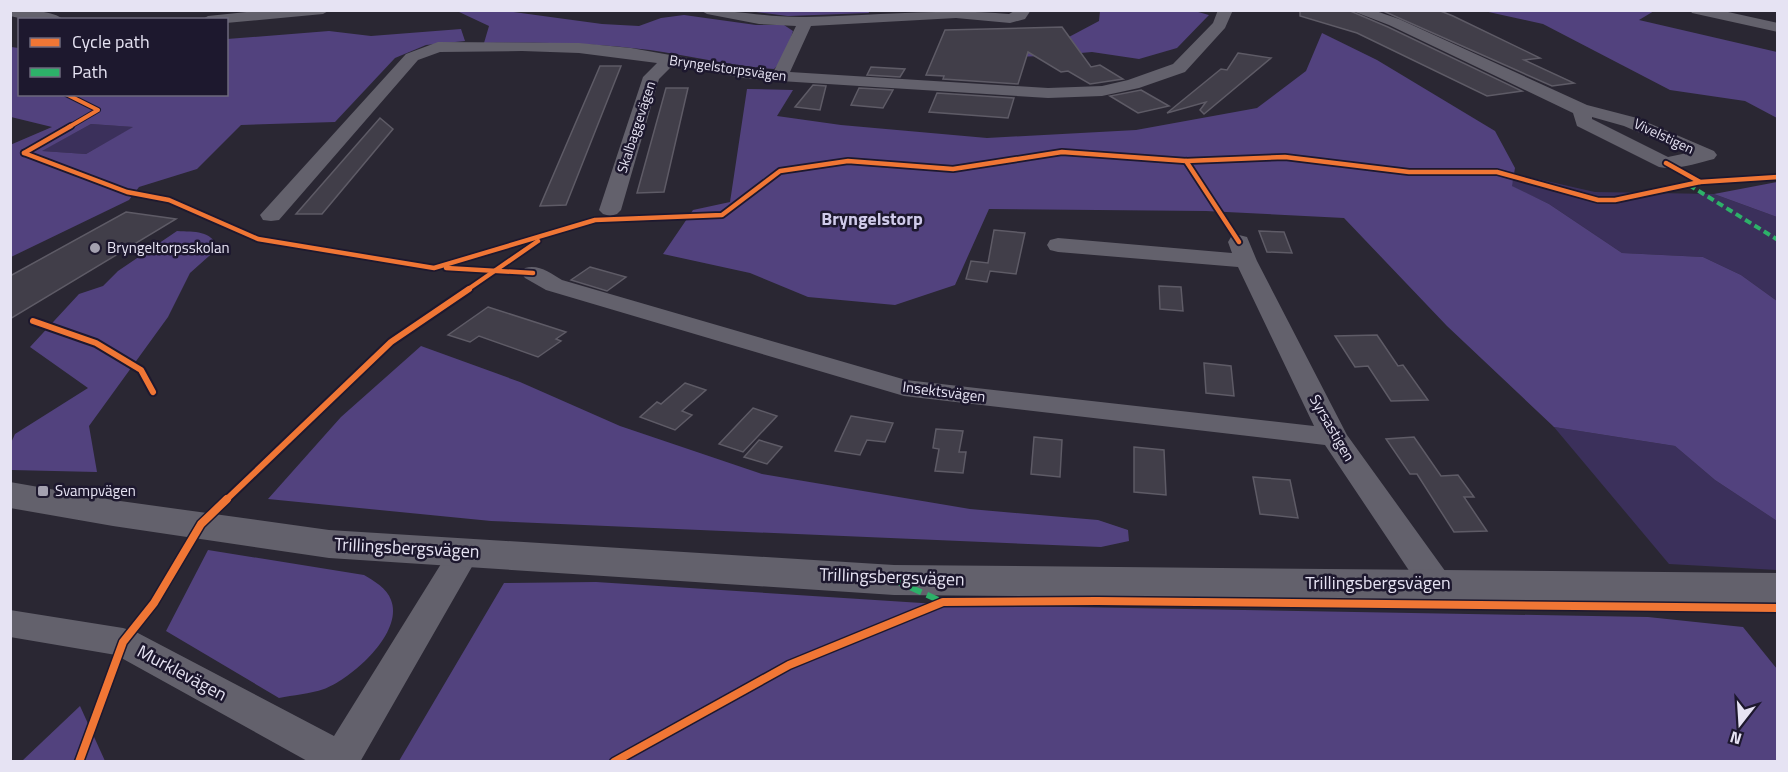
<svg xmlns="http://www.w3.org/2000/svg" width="1788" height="772" font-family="'Titillium Web',sans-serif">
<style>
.green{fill:#3b305b}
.forest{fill:#52427e;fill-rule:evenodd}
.building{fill:#413e49;stroke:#5e5b66;stroke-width:1.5}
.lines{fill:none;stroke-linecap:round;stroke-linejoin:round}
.minor{fill:#63616c;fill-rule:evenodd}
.tertiary{fill:#63616c;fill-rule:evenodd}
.quiet-far1{stroke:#2db169;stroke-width:4;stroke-dasharray:7 4;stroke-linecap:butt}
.quiet{stroke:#2db169;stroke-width:6;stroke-dasharray:12 6;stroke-linecap:butt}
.cycleway-far3-casing{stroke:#1d182e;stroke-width:6}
.cycleway-far2-casing{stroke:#1d182e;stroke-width:8}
.cycleway-far1-casing{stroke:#1d182e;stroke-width:10}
.cycleway-casing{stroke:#1d182e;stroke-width:11}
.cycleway-far3{stroke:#f07635;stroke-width:4}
.cycleway-far2{stroke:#f07635;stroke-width:4.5}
.cycleway-far1{stroke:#f07635;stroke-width:6}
.cycleway{stroke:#f07635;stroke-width:8}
.poi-dot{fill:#a4a1b0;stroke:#1d182e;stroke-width:2}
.labels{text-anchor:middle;stroke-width:5;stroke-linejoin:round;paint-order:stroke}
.far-street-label{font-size:14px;fill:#e6e3f3;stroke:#1d182e}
.poi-label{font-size:15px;fill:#e6e3f3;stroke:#1d182e;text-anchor:start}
.street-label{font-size:15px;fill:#e6e3f3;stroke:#1d182e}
.far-district-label{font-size:18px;font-weight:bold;fill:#d0cbea;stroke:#1d182e}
.near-street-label{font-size:18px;fill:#e6e3f3;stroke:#1d182e}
</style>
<rect width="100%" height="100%" fill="#2a2733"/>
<g class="green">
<path d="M91,124l43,3 -48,27 -45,-3z"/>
<path d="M1515,174l80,18 119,2 63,23v84l-36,-26 -38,-18 -81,-4 -73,-49 -38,-18z"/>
<path d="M1554,427l121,19 40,34 62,41v49l-108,-6z"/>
</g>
<g class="forest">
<path d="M868,10l1,3 -81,3 -40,-5z"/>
<path d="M1191,10l18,5 -32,33 -38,11 -47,-7 -46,4 -92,2 113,-20 32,-17 1,-10z"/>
<path d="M457,11h50l95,13 37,2 22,-8 23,-3 72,10h28l9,6 -9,28 -10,10c-42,-3 -82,-13 -124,-19 -55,-7 -111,-8 -166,-7l5,-17z"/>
<path d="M1484,11h170l-15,9 138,32v66l-32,-17 -75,-11 -127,-66z"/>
<path d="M461,29l4,12 -39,4 -31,13 -60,64 -94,3 -44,44 -58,18 -10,13 -118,57 -1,-112 42,-18 -41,-10v-70l8,1 1,46h206l1,-55 102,-8 42,5zM91,124l42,3 -47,27 -44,-3z"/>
<path d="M1322,33l55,27 118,71 20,37 -3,18 37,18 73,49 81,4 38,18 36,26v220l-62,-41 -40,-34 -121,-19 -107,-101 -103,-108 -138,-7 -217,-2 -34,76 -60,20 -87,-8 -58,-24 -87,-19 30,-44 37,-8 17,-113 46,1 -16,26 64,9 146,13 149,-8 121,-22 49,-37z"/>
<path d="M1777,182v35l-63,-23z"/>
<path d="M177,231c18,1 34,-1 41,17l-28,25 -22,44 -79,109 8,46 -86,-2v-27l4,-9 73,-46 -58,-41 49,-53 24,-8 15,-15z"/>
<path d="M421,346l99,36 100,44 142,48 208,35 128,11 30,10 1,11 -28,6 -610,-26 -223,-22 73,-82z"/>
<path d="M208,550l156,25c10,6 23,13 27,25 13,33 -40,79 -67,89 -14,5 -31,6 -45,9l-113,-67z"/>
<path d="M596,582l357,23 695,12 95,10 34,42v92h-1378l105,-178z"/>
<path d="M80,706l25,55h-83z"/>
</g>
<g class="building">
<path d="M1300,10h48l40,17 134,64 -35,5 -130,-63 -57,-17z"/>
<path d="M1381,10h57l15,6 87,42 -16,2 50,23 -22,3z"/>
<path d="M1062,27l29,40 9,-2 23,14 -33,5 -22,-13 -7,1 -33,-20 -10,32 -75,-5 1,-3 -18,-1 19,-45z"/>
<path d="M1238,53l33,5 -67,56 -4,-4 6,-8 -39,11 54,-44 6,1z"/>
<path d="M600,66h21l-55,139 -26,1z"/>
<path d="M871,67l34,2 -5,8 -33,-2z"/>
<path d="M813,85l13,1 -6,24 -25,-3z"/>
<path d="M666,88h22l-24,104 -27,1z"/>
<path d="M859,88l34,2 -10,18 -32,-3z"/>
<path d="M1141,90l28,16 -31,7 -28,-17z"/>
<path d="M937,93l77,5 -6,20 -79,-6z"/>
<path d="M380,118l13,11 -71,85h-26z"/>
<path d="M126,212l50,7 -166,100v-43z"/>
<path d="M994,230l31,3 -9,41 -26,-3 -3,11 -21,-3 5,-18 17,2z"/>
<path d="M1259,231l25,1 8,21 -25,-1z"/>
<path d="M590,267l36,10 -19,14 -36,-11z"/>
<path d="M1159,286l22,1 2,24 -23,-2z"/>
<path d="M488,307l78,25 -10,7 5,2 -23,16 -59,-21 -9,6 -22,-7z"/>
<path d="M1377,335l21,31 5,-1 25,35 -37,1 -23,-35 -13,1 -20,-31z"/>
<path d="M1204,363l27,3 3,30 -28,-3z"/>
<path d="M685,383l21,7 -24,21 10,4 -17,15 -35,-13 17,-15 4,2z"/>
<path d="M753,408l24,8 -34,36 -24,-8z"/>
<path d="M851,416l42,7 -8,19 -18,-2 -7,15 -25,-4z"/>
<path d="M936,429l27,2 -4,21h7l-3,21 -28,-2 4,-22 -6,-1z"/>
<path d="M1034,437l28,3 -2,37 -29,-3z"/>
<path d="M1414,437l27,39 17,-1 16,22h-10l23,34 -33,1 -37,-58h-7l-24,-35z"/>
<path d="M759,440l23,7 -15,17 -23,-7z"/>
<path d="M1134,447l30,3 2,45 -32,-3z"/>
<path d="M1253,477l37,3 8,38 -38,-4z"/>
</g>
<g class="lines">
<g class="minor">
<path d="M10,10c16,0 43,0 54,10h-36l-18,-4z"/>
<path d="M266,10h64l-7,4 -97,9v-3h-25l7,-4z"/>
<path d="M700,10c36,0 70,8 106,7 68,-1 135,-9 203,-3l7,-4h15l-6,9 -15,4 -54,-5 -145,8 -21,46 258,16 54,-2 26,-6 45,-16 40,-41 5,-13h15l-8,18 -40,44 -46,16 -37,8 -54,2 -268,-17 -37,-3 -62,-11 -11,1 -11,11 -38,131 -4,4 -7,2 -7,-2 -4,-4 44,-133 14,-14 -78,-10 -57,-2 -82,1 -22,8 -139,160 -8,1 -8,-1 -3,-5 146,-161 32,-12 141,1 52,5 112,20 31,3 22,-45 -37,-2 -52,-10z"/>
<path d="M1350,10h23l26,9 188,86 50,13 77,33 3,4 -3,4c-16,4 -39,12 -55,8l-82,-41 -4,-13 -184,-88zM1592,117l32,9 63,27 -19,4 -76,-38z"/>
<path d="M1690,10h29l59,13v9l-86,-19z"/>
<path d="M1239,235l8,2 10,24 90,174 101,140 5,9 -5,9 -12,4 -12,-4 -99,-148 -421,-49 -358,-106 -21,-12 -4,-5 4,-5c14,-4 25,5 37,12l344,100 408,46 -76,-159 -180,-15 -8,-2 -3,-5 3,-5 8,-2 174,15 -4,-11 3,-5z"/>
<path d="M465,539l11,4 5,8 -121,211h-51l-193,-107 -106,-18v-27l113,18 13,4 198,104 120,-193z"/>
</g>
<path class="tertiary" d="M10,482l103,18 216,30 565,35 884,8v30l-884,-8 -565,-37 -216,-32 -103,-18z"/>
<path class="quiet-far1" d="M1689,185l89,55"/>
<path class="quiet" d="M894,580l49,22"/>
<g class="cycleway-far3-casing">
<path id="cycleway-far3" d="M66,94l32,16 -29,17"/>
</g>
<g class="cycleway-far2-casing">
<g id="cycleway-far2">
<path d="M24,153l103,39 42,8 89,39 176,29 161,-48 127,-5 58,-44 68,-10 105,8 109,-17 124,9 99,-4 124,15h88l101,28h17l85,-18"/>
<path d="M24,153l47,-27"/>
<path d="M1186,161l53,81"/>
<path d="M1666,163l34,19 78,-5"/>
<path d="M446,268l87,5"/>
<path d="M467,290l71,-49"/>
</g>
</g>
<g class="cycleway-far1-casing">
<g id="cycleway-far1">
<path d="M33,321l63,22 45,27 12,22"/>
<path d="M225,501l166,-159 78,-53"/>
</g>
</g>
<g class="cycleway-casing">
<g id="cycleway">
<path d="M79,762l44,-120 31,-39 47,-79 26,-25"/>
<path d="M614,762l175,-97 154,-63 154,-1 681,7"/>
</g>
</g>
<use href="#cycleway-far3" class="cycleway-far3"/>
<use href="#cycleway-far2" class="cycleway-far2"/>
<use href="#cycleway-far1" class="cycleway-far1"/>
<use href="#cycleway" class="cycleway"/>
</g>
<g class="poi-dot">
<circle cx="95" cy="248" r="6"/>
<rect x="37" y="485" width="12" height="12" rx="3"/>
</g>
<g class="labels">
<g class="far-street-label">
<text transform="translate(728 68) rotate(8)" y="5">Bryngelstorpsvägen</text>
<text transform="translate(636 127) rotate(-72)" y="5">Skalbaggevägen</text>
<text transform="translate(1664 136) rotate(25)" y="5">Vivelstigen</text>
</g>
<g class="poi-label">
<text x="107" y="253">Bryngeltorpsskolan</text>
<text x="55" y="496">Svampvägen</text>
</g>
<g class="street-label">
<text transform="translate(944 392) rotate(7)" y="5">Insektsvägen</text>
<text transform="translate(1332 428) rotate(60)" y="5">Syrsastigen</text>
</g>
<g class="far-district-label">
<text x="872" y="225">Bryngelstorp</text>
</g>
<g class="near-street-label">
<text transform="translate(407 548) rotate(3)" y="6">Trillingsbergsvägen</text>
<text transform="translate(892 577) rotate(2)" y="6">Trillingsbergsvägen</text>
<text x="1378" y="589">Trillingsbergsvägen</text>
<text transform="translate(182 673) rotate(28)" y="6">Murklevägen</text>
</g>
</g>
<rect width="1788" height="772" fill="none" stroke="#e6e3f3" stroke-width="24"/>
<rect x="18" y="18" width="210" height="78" fill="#1d182e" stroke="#6d697d" stroke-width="1.5"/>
<rect x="30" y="38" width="30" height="9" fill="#f07635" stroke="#6d697d" stroke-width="1.5"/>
<text x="72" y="48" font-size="18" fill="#e6e3f3">Cycle path</text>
<rect x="30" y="68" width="30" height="9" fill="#2db169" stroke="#6d697d" stroke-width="1.5"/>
<text x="72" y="78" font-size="18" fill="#e6e3f3">Path</text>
<g transform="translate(1740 724) rotate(197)" stroke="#1d182e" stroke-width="4.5" paint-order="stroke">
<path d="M0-4.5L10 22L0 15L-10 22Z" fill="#e6e3f3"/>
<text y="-9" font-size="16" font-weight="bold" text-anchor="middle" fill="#e6e3f3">N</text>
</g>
</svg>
